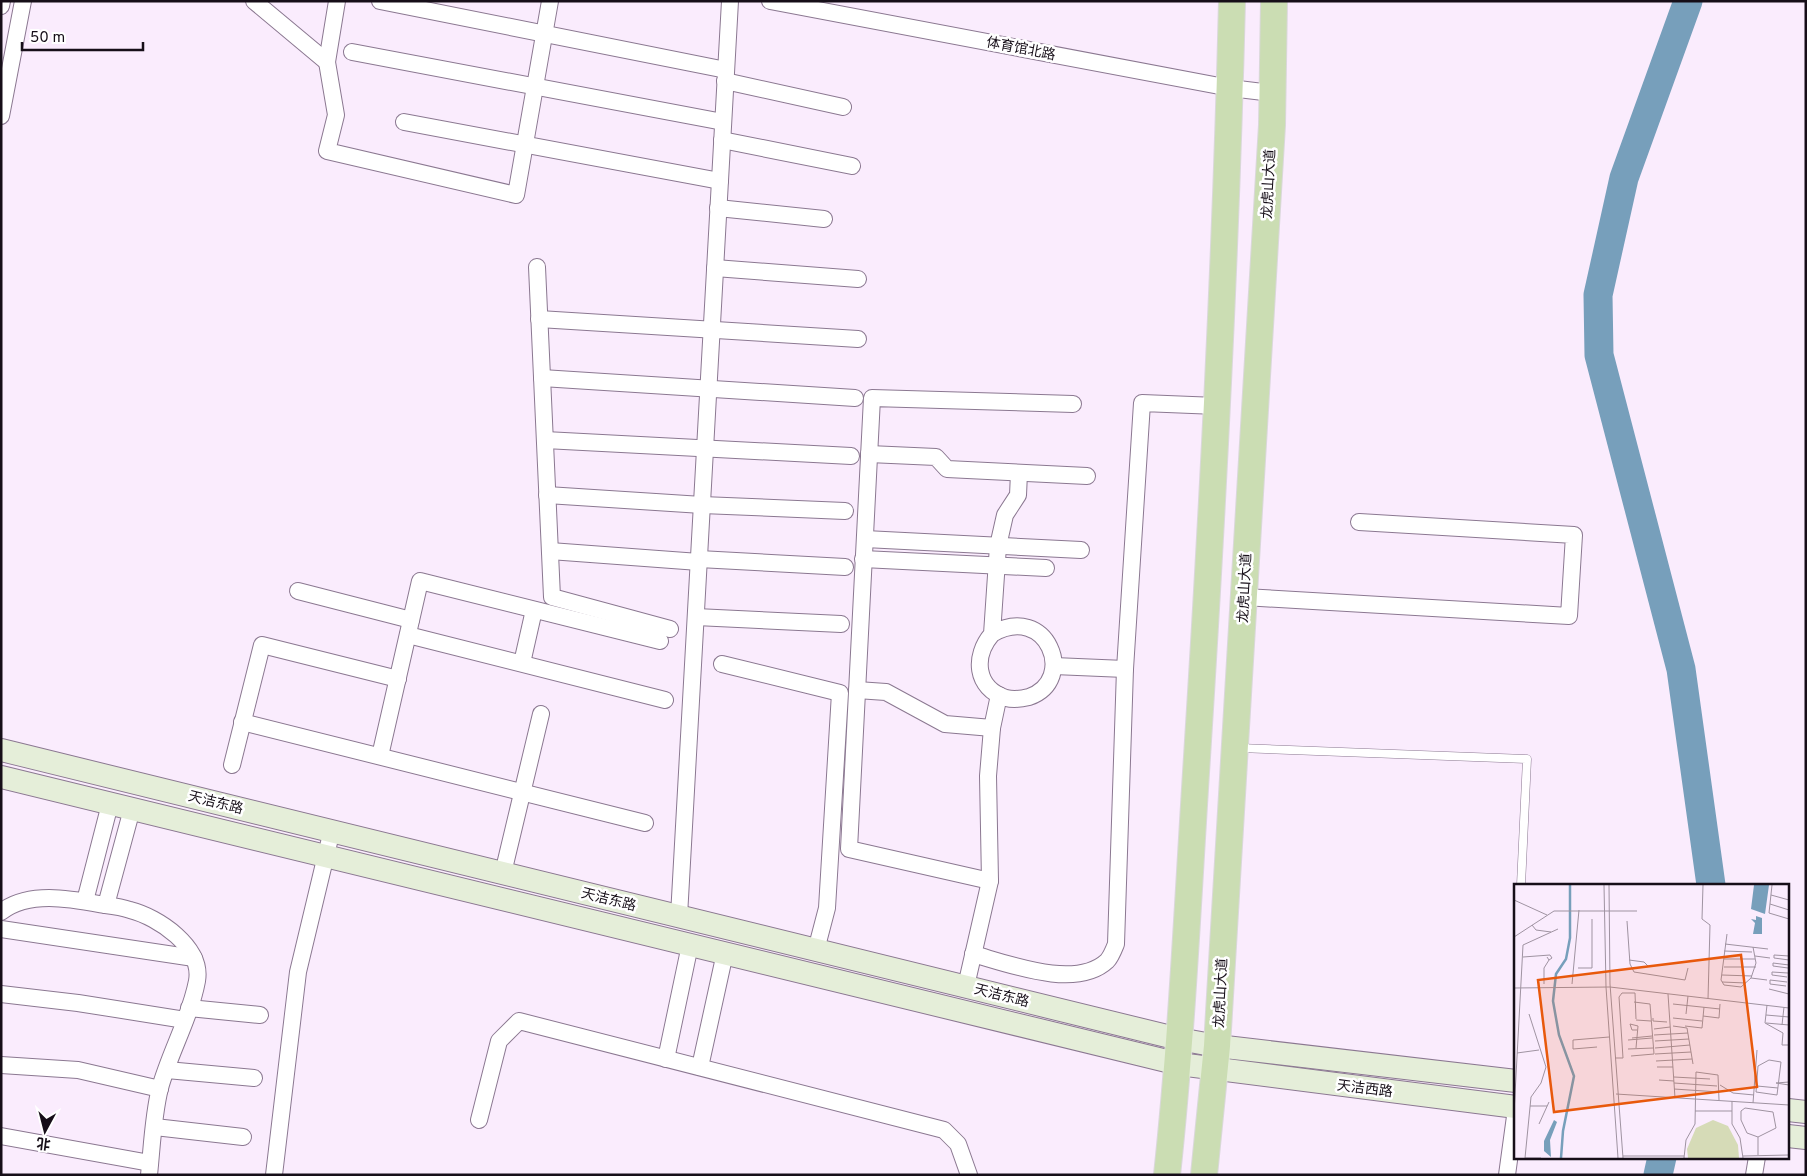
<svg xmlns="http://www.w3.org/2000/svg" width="1807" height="1176" font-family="Overpass,'Noto Sans SC',sans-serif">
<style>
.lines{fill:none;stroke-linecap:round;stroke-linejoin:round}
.river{stroke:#779fbb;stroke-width:29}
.lane-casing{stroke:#8b7891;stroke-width:9}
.street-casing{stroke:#8b7891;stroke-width:18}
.secondary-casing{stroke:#8b7891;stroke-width:24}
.primary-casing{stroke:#dad8da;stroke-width:28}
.lane{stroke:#fff;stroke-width:8}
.street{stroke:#fff;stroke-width:16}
.secondary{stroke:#e5eed9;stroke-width:22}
.primary{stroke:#cbddb3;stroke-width:26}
.labels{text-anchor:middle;stroke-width:5;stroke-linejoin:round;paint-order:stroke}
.street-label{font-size:14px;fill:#160e18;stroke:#fff}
.inset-river{fill:none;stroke:#779fbb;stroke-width:2.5}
.inset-road{fill:none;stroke:#9f93a1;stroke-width:1}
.view{fill:#e8590c;fill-opacity:0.15;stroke:#e8590c;stroke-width:2.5}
.inset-edge{fill:none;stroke:#160e18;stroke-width:2.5}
</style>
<rect width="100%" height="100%" fill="#faecfd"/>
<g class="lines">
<g class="river">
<path d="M1688,1l-64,177 -26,117 1,60 82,314 30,216"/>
<path d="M1658,1175l4,-18"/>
</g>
<g class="lane-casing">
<path id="lane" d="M1239,748l288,11 -6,126"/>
</g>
<g class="street-casing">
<g id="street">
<path d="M254,1l73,61"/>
<path d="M337,1l-10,61 9,53 -9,36 189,44 34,-194"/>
<path d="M380,1l346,69"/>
<path d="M770,1l460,87 42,5"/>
<path d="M1,6l1,-5"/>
<path d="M352,52l371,70"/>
<path d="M725,81l118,26"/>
<path d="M1,116l22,-115"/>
<path d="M404,122l316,59"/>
<path d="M722,140l130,26"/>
<path d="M718,208l106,11"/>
<path d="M537,267l15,330 118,32"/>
<path d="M715,268l143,11"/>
<path d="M539,319l319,20"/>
<path d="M542,378l313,20"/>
<path d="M545,440l306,16"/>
<path d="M869,454l67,3 11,12 140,7"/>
<path d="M547,495l155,10 143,6"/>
<path d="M865,539l216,11"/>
<path d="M550,551l149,11"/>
<path d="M699,559l146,8"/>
<path d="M863,559l183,9"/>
<path d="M298,591l113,29"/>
<path d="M1244,597l325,19 5,-81 -215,-13"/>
<path d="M696,617l145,7"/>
<path d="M992,634c55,-32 86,46 37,63 -8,2 -15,3 -23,1 -31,-10 -33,-42 -14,-64l6,-88 7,-31 13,-20 1,-22"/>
<path d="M408,635l257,65"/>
<path d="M522,663l12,-53"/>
<path d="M722,664l118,29 -13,215 -11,42"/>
<path d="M1054,666l71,3"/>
<path d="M857,690l29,2 59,32 47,4 7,-33"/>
<path d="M242,722l403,101"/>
<path d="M380,756l40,-175 240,60"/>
<path d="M232,765l30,-120 136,34"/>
<path d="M503,873l38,-159"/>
<path d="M990,881l-141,-32 23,-451 201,6"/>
<path d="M85,901l25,-97"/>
<path d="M106,905l26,-96"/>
<path d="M1,912c28,-22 71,-13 103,-7 8,1 17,2 26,5 28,7 73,37 67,71 -7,37 -27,71 -37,107 -7,28 -8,59 -11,87"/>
<path d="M679,916l51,-915"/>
<path d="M1,929l193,29"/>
<path d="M973,954c36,10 103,36 134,7 4,-4 7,-12 9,-17l9,-275 17,-266 75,3"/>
<path d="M966,986l24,-105 -2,-105 4,-48"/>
<path d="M1,994l77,9 107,17"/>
<path d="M189,1008l71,7"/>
<path d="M666,1059l24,-114"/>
<path d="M1,1065l77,5 82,19"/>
<path d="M700,1067l25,-114"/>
<path d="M167,1070l87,8"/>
<path d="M479,1120l20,-79 20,-20 425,109 14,14 11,31"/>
<path d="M155,1127l88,10"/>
<path d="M1,1136l149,27"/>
<path d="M274,1175l24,-203 34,-142"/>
<path d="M1507,1175l9,-66"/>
<path d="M1754,1175l3,-18"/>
</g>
</g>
<g class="secondary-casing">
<g id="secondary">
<path d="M1,750l1178,289 38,7 299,35"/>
<path d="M1,777l1178,287 337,43"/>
<path d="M1788,1110l18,2"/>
<path d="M1788,1136l18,2"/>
</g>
</g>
<g class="primary-casing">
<g id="primary">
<path d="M1167,1175c15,-139 21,-279 30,-418 16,-252 29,-504 35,-756"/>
<path d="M1204,1175l13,-129 55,-921 2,-124"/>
</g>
</g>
<use href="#lane" class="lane"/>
<use href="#street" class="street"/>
<use href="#secondary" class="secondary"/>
<use href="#primary" class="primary"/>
</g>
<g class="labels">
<g class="street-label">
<text transform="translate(1021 48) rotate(11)" y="5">体育馆北路</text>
<text transform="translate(1268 184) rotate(-87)" y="5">龙虎山大道</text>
<text transform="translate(1244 588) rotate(-87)" y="5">龙虎山大道</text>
<text transform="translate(216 802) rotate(14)" y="5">天洁东路</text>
<text transform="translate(609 899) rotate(14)" y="5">天洁东路</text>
<text transform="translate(1220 993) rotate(-87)" y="5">龙虎山大道</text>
<text transform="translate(1002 995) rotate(14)" y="5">天洁东路</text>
<text transform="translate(1365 1088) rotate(7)" y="5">天洁西路</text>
</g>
</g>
<g transform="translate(1514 884)">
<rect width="275" height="275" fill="#faecfd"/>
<path d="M199,236l15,6 10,19 1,13h-51l-1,-9 9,-21z" fill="#d6dbb7"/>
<path d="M240,1h15l-4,29 -14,-5zM242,32l6,2v16h-9l2,-11 -4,-4 5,1zM40,236l3,2 -7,18 1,17 -7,-6v-10z" fill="#779fbb"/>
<path class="inset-river" d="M47,274l2,-27 11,-55 -15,-41 -6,-34 3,-27 10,-15 4,-21v-53"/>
<path class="inset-road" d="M90,1l2,102 12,171M95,1l1,99 13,174M189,1l-1,34 8,6 -2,74M258,1l-3,28 20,6M257,11l18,5M0,16l33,15M256,20l19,6M113,37l3,43 4,8 51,8 3,-12M18,41l4,5 15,2M213,50l-6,46 3,5 17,2 10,-9 5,-15 -3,-16M0,53l40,-26h83M211,60l43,5M210,67l28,1M241,72l15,2M275,72l-15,-1v3l15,2M9,73l27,-2 2,3 -3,2 -2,-3M210,75h31M115,76l15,2 5,5M210,83h32M64,84h14v-49M274,84l-15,-2v-3l16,2M208,91l30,1M273,93l-15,-2v-3l16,1M237,94l16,2M208,98l24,1M30,100v-16l5,-8M58,100l7,-74M272,102l-16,-2v-4l17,2M0,104l96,-1 179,21M255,105l20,5M121,109l1,26M154,110l7,104M159,120l47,5M253,121l-2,18 18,10 -1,12h7M172,130l2,-18M252,131l23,2M189,132l16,2 1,-14M139,134v3l14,1M159,134l29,3M122,136l15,1M252,139l23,2M268,141l2,-18M159,142l14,2 6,36M171,142l17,2 2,-21M140,145l16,-2M157,150l17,-1M140,151l17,-1M118,154l20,-2M114,156l24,-2M141,157l34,-2M83,163l-24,2v-9l36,-3M122,164l2,-22 -8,-2 2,6h5M141,164l35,-3M114,165l25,-1M3,169l22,-3M141,170l36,-2M117,172l23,-2 -4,-50 -16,-2M101,174h8l-4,-61 3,-4h13M255,176l12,2 -4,33 -21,-3 2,-26zM142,177l36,-2M143,183h16M160,193l36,2M145,196l15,1M275,198l-13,1 13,2M160,199l43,3M206,201l13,8 21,2M243,202l21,2M160,205l45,3M102,210l173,11M218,217v23l8,14 3,20M239,219l4,-53M16,222h17M231,224l28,4 3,16 -18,9 -11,-4 -6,-13v-9zM181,227h37M0,229l9,-168 35,-16M25,240l10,-22M244,253v18M109,272h61M229,272l46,-1M11,274l6,-61 10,-14 5,-16 -17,-53M11,274h16M170,274l2,-18 9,-16 1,-52 22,3 1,25"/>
<path class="view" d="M227,71l16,132 -203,25 -16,-132z"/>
<rect width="275" height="275" class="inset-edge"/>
</g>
<rect width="1807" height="1176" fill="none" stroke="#160e18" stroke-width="5"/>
<g transform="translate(45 1131) rotate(187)" stroke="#ffffff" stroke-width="4" paint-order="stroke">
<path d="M0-4L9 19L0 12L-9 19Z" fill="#160e18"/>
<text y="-8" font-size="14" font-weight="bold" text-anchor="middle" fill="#160e18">北</text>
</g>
<path d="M22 42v8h121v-8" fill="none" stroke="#160e18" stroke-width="2.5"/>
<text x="30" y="42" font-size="15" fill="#160e18" stroke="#ffffff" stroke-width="4" paint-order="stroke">50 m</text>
</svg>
